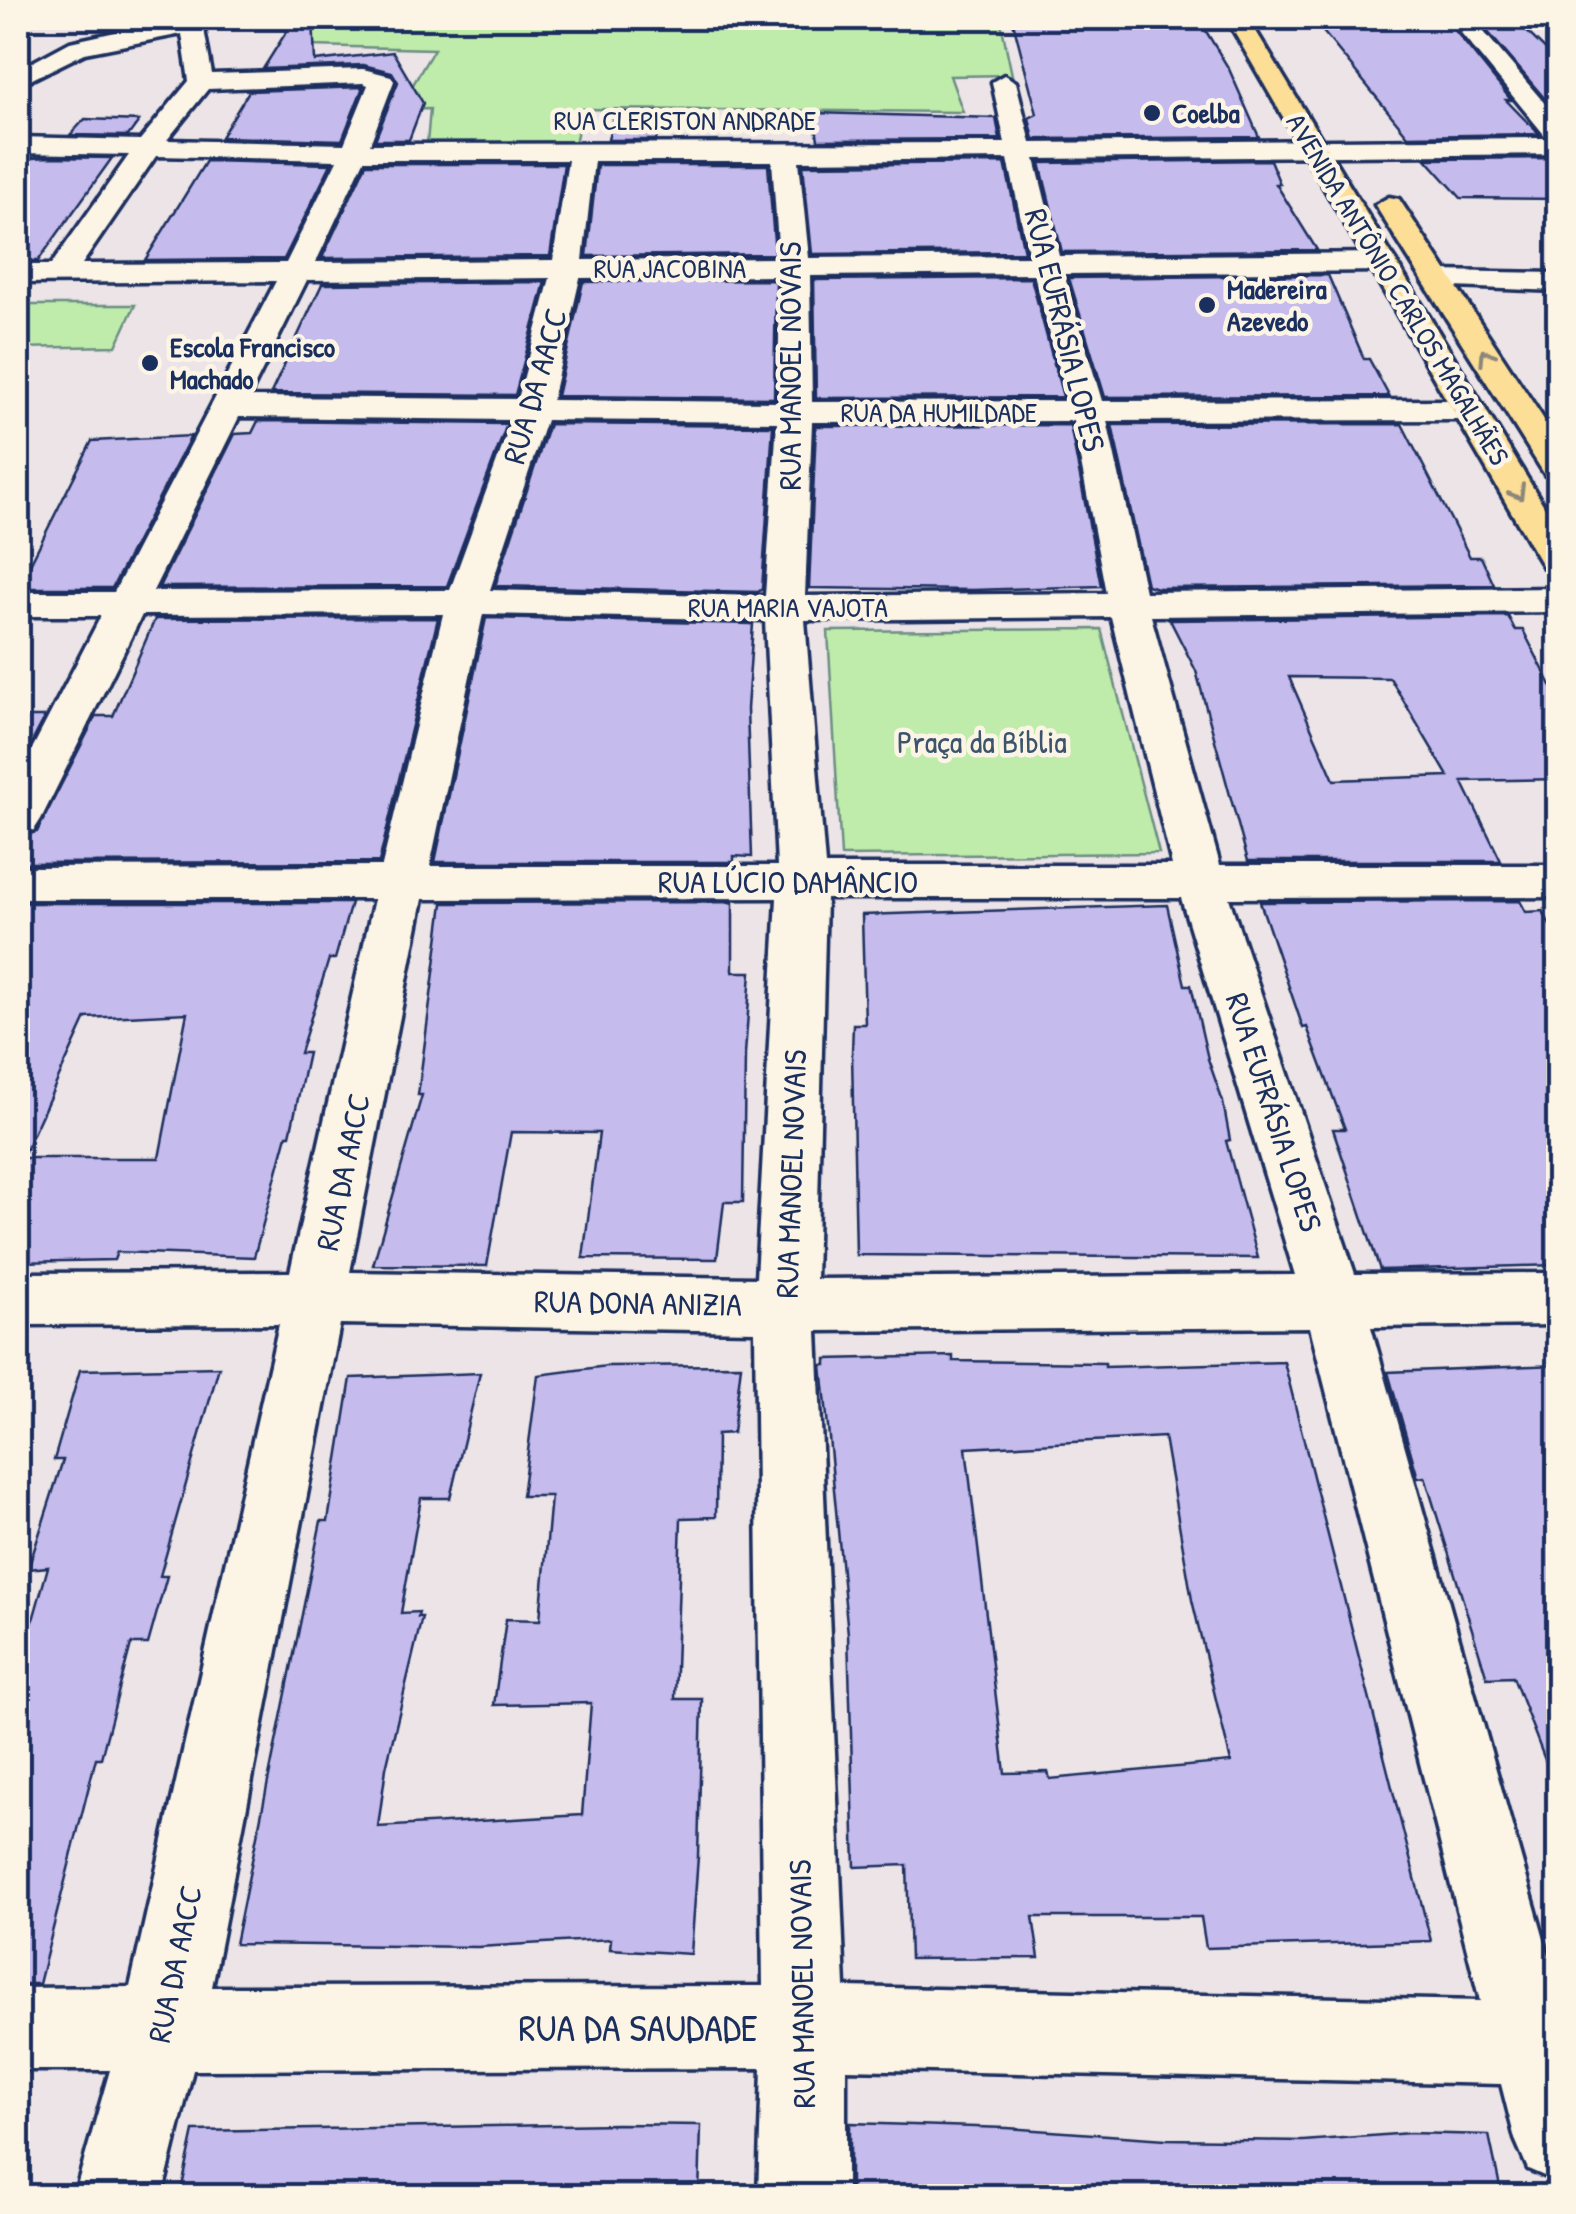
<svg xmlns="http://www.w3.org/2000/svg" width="1576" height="2214" font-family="'Patrick Hand',sans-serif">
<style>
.green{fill:#bfecaa;stroke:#6d8e84;stroke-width:2.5}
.building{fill:#c6bbed;stroke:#1b2f5e;stroke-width:2.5;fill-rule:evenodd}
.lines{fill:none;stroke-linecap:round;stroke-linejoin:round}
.minor-casing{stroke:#1b2f5e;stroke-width:7}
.tertiary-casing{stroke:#1b2f5e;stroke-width:7}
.primary-casing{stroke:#1b2f5e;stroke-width:7}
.minor{fill:#fcf5e5;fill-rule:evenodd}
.tertiary{fill:#fcf5e5;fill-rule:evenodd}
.primary{fill:#fcde96;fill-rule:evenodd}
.oneway{stroke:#8c867a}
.poi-dot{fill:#1b2f5e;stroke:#fcf5e5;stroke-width:4}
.labels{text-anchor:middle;stroke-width:9;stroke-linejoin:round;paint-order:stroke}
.far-poi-label{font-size:28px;font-weight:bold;fill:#1b2f5e;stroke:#fcf5e5;text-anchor:start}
.far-street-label{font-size:28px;fill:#1b2f5e;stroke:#fcf5e5}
.street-label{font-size:32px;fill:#1b2f5e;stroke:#fcf5e5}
.park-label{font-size:32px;fill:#3c556d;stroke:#fcf5e5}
.near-street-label{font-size:38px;fill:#1b2f5e;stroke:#fcf5e5}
</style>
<rect width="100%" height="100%" fill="#ece4e7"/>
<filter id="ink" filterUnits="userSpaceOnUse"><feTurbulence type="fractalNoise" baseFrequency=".01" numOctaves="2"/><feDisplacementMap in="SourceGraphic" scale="20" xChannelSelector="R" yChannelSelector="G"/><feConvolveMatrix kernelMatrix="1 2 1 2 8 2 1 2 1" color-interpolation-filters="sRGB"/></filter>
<g filter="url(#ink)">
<g class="green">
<path d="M304,18h696l12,57 -62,1 13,36 -381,-3 -7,35h-148l3,-35 -32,1 36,-61 -123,-3z"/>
<path d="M18,305h117l-19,41 -98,2z"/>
<path d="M1101,629l58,224 -318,3 -13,-225z"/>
</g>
<g class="building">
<path d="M295,18h18l2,43 78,-9 30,51 -14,37h-34l23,-58 -6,-10 -29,-7 -100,4z"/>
<path d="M1012,18h186l31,51 30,68 -225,2 -5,-21 8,-4z"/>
<path d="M1312,18h133l66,82h-5l33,34 -131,2z"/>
<path d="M1476,18h37l45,44v38h-12z"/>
<path d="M363,87l-21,53 -121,-3 28,-46z"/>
<path d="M614,112h48l-6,28h-48z"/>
<path d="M814,113l182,5 4,21 -182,1z"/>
<path d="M85,119l54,2 -11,15 -58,-1z"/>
<path d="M49,157l63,1 -74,103h-20v-102z"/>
<path d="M1557,158l1,41 -97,-1 -35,-39z"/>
<path d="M1270,160l10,24h-4l41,66 -255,2 -22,-89z"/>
<path d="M206,161l125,3 -47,95 -139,1z"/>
<path d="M1005,163l19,89 -212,2 -9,-89z"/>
<path d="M366,164h198l-14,92 -228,2z"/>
<path d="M597,165h171l7,89 -188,2z"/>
<path d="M1328,275l36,84h5l20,37 -284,1 -36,-119z"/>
<path d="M1031,278l32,119 -247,1 -2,-118z"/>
<path d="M776,280l-2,118 -217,-2 26,-114z"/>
<path d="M545,282l-30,113 -244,-2 51,-109z"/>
<path d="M258,421l249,3 -60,162 -288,1 76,-153 17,-1z"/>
<path d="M549,424l224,2 -11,163 -4,3 -263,-6z"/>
<path d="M1402,424l68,133h11l13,28 -337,3 -10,-3 -35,-160z"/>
<path d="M1070,425l31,161 -128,4 -164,-2 7,-162z"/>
<path d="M191,436l-79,152h-94l74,-147z"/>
<path d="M1508,616l7,14h8l35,69v80l-96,2 39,80h-253l-52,-190 -26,-51zM1289,677l101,1 58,98 -114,4z"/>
<path d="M438,618l-59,244 -361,1v-26l19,-5 59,-116h17l42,-97z"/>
<path d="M486,618l267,6 -6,85 5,148 -18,-1v6h-299z"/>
<path d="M18,717h27l-27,52z"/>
<path d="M1520,901l6,11 17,-1 15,31v323l-178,5 -47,-141h12l-38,-102 -4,1 -43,-126z"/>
<path d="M733,902v70h18l-6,82 -2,148h-19l-7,57 -134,-1 16,-125 -88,-1 -24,134 -114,-1 49,-170h-4l25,-192z"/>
<path d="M18,903h333l-16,56h-6l-29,94h8l-18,82h-3l-33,122 -137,-5 -3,8 -96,2zM187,1013l-28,145h-137l64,-140z"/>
<path d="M1167,905l18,80h6l17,74 15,43 7,38 -4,1 32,117 -402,-3 -4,-202 1,-29h12l-3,-109z"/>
<path d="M953,1356v5l152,2v4l179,-5 147,579 -225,7 -5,-31h-168l6,41 -129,1 -3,-94 -52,2 -7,-233 -26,-269h4v-6zM1164,1437l28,163 39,162 -181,17 -2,-7 -43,1 -39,-325z"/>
<path d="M741,1365l-8,68 -16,1 -1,83 -35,1 -6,181h27l-4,157 -7,98 -81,-5 1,-10 -133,8 -243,-3 86,-423h7l23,-143 129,-5 -30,125h-29l-20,115 18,-1 -1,5h4l-36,151 -8,59 204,-12 9,-112 -97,2 12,-86 34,1 11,-124h-29l16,-121 69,-9z"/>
<path d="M1558,1365v420l-3,1 -42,-109 -26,1 -62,-201 -7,1 -30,-106z"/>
<path d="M219,1367l-59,209h7l-19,68h-17l-30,114h-5l-57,226h-21v-311l30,-106 -20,2 35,-109h-9l26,-90z"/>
<path d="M850,2123l157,5 159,11 137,2 107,-8 79,2 13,61h-652z"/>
<path d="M618,2124l83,1 -2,71h-519l14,-65z"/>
</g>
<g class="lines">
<g class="minor-casing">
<path id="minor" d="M180,18h22l10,56 151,-5 28,7 3,5 -24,63 635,-1 -13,-61 12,-7 12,7 15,61 516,-5 -98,-120h23l86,101v35l-523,5 24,97 323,-3 11,3 4,6 -4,6 -11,3 -318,3 38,127 367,-1 12,3 5,7 -5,7 -12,3 -362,1 38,171 413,-4v24l-407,4 69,249h338v32l-329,1 126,376 203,-1v52l-187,2 187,662v193l-30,-13 -13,-30 -14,-55 -655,-15v127h-88l4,-128 -569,2 -31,126h-88l36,-126h-92v-82l112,-1 149,-663 -261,1v-52l272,-1 84,-373h-356v-32l364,-1 61,-252 -301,1 -101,204 -7,11 -16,4v-58l83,-160h-83v-24h96l162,-311 -258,2v-18h33l78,-110 -111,-2v-16l122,3 49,-59 -7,-47 -97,19 -67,33v-16l52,-28zM363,83l5,2 -24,59 -177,-4 41,-51zM156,156l181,4 -51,103 -204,1zM1008,159l21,97 -220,2 -10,-97zM364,160h204l-15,100 -237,2zM594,161h178l7,97 -196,2zM1034,274l34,127 -256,1 -2,-126zM780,276l-2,126 -226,-2 28,-122zM550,278l-32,121 -269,-2 58,-117zM239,417l273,3 -62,170 -297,1zM546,420l231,2 -12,174 -275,-6zM1073,421l33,172 -301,3 7,-174zM483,614l282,6 12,246h-347zM1111,617l61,248h-347l-20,-245zM777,898l-21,380 -406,-6 73,-373zM826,898h355l114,377 -479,4zM340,1324l415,7 8,655 -551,1zM1310,1327l170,674 -635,-14 -28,-656z"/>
</g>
<g class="tertiary-casing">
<path id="tertiary" d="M1438,271l120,2v18l-131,-5 -4,-6 4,-6z"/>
</g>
<g class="primary-casing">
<g id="primary">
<path d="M1226,18h22l310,511v42l-14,-3 -5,-8z"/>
<path d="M1389,197l10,2 159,242v37l-13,-3 -5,-8 -165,-262z"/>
</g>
</g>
<use href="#minor" class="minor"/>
<use href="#tertiary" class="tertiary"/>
<use href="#primary" class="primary"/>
</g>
<defs><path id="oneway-chevron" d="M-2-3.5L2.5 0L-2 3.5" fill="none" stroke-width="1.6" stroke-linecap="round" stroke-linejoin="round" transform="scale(2.5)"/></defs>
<g class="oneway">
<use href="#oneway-chevron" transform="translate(1486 356) rotate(-123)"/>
<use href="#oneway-chevron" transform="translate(1518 493) rotate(59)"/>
</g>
</g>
<g class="poi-dot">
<circle cx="1152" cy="113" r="10"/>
<circle cx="1207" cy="305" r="10"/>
<circle cx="150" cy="363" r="10"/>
</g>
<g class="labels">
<g class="far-poi-label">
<text x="1172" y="123">Coelba</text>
<text x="1227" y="299">Madereira<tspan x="1227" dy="32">Azevedo</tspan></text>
<text x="170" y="357">Escola Francisco<tspan x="170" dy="32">Machado</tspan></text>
</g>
<g class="far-street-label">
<text x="685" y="130">RUA CLERISTON ANDRADE</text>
<text x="670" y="278">RUA JACOBINA</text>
<text transform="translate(1398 289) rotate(59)" y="10">AVENIDA ANTÔNIO CARLOS MAGALHÃES</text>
<text x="939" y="422">RUA DA HUMILDADE</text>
<text x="788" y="617">RUA MARIA VAJOTA</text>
</g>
<g class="street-label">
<text transform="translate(1065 330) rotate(76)" y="11">RUA EUFRÁSIA LOPES</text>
<text transform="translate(790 366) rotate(-90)" y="11">RUA MANOEL NOVAIS</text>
<text transform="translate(535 386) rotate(-74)" y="11">RUA DA AACC</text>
<text x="788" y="893">RUA LÚCIO DAMÂNCIO</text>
<text transform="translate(1274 1112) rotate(72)" y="11">RUA EUFRÁSIA LOPES</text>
<text transform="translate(343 1172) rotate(-78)" y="11">RUA DA AACC</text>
<text transform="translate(791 1174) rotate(-88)" y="11">RUA MANOEL NOVAIS</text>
<text transform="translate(638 1303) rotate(1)" y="11">RUA DONA ANIZIA</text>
<text transform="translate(175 1964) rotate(-78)" y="11">RUA DA AACC</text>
<text transform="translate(802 1984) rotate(-91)" y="11">RUA MANOEL NOVAIS</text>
</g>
<g class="park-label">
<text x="982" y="753">Praça da Bíblia</text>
</g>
<g class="near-street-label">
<text x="638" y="2041">RUA DA SAUDADE</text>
</g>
</g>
<rect width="1576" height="2214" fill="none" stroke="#fcf5e5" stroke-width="60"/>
<rect x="30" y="30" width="1516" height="2154" fill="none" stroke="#1b2f5e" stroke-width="4" filter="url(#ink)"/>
</svg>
